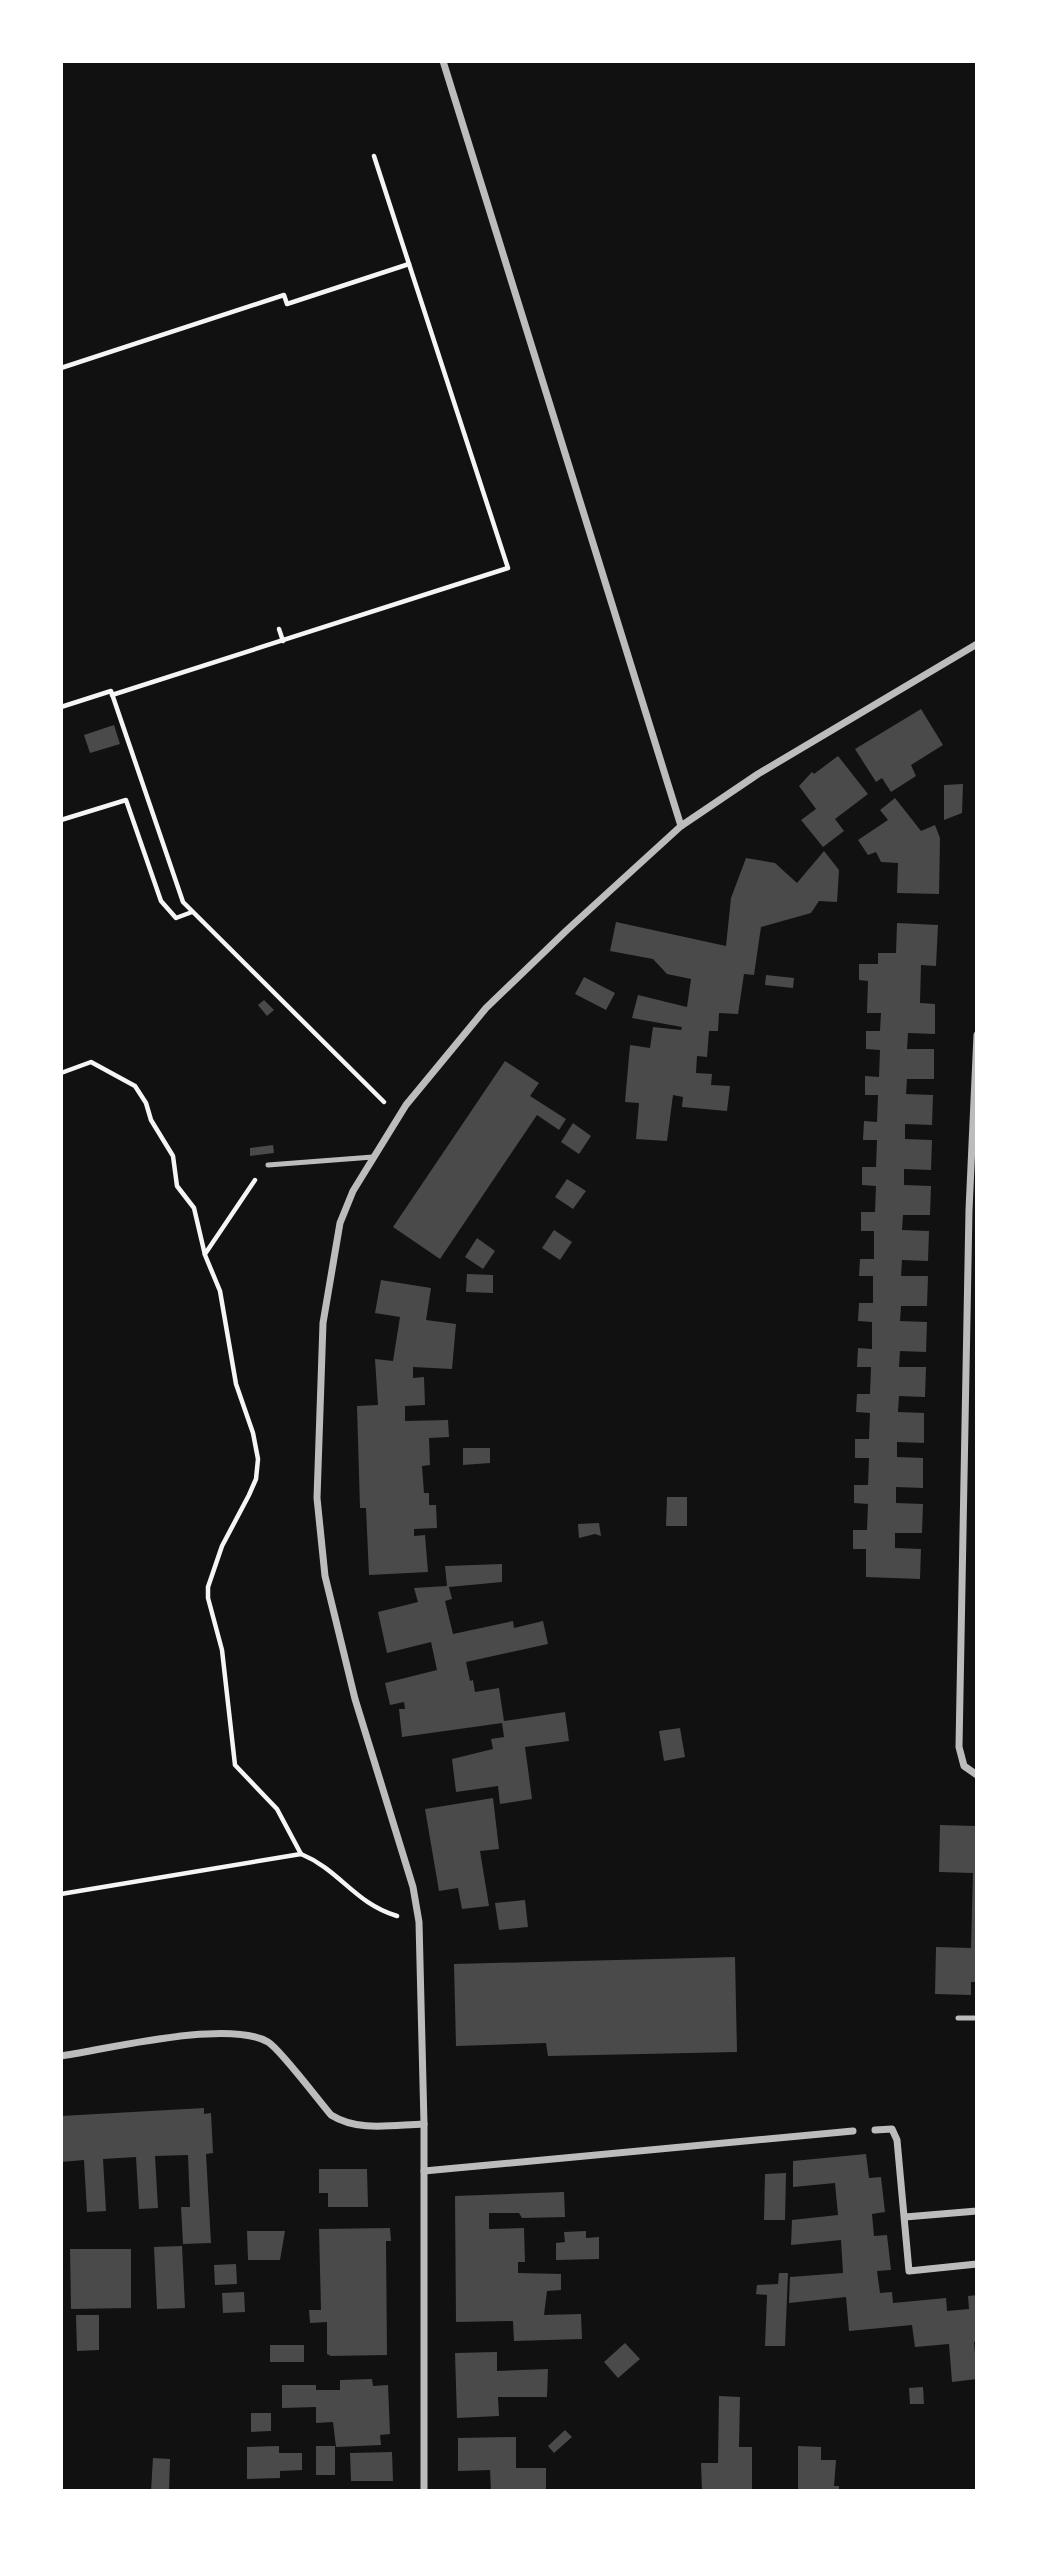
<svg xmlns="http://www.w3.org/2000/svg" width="1038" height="2552" font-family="'Noto Sans',sans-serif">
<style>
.building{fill:#4a4a4a}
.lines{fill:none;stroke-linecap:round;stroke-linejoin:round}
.path{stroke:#f5f5f5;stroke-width:4.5}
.service{stroke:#bcbcbc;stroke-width:5}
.minor{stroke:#bcbcbc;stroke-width:7}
</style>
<rect width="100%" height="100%" fill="#111"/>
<g class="building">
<path d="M921,709l22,36 -32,20 5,11 -25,16 -9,-14 -6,4 -21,-33z"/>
<path d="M114,725l6,19 -30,9 -6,-18z"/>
<path d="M838,756l30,38 -33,25 9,12 -21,16 -22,-27 15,-11 -17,-23 13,-14 2,2z"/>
<path d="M963,784l-1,29 -18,7v-35z"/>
<path d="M895,798l26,33 14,-6 5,13 -1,56 -42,-1 1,-30 -17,-1 -5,-10 -8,3 -10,-15 30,-20 -8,-10z"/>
<path d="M824,851l15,19 -2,32 -18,-1 -8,12 -50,14 -7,48 -10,-1 -6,40 -19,-1 -1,18h-9l-2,26 -10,-1 -1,17 16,1 -1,11 19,1 -3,25 -45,-4 1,-10 -10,-2 -6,46 -31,-2 3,-36 -14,-1 5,-57 20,3 3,-21 28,3 1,-3 -50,-9 6,-23 49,12 4,-28 -24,-5 -14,-15 -43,-8 6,-29 110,24 5,-48 15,-40 29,5 22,20z"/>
<path d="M897,923l41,2 -2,41 -15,-1 -1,38 15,1v30l-27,-1 -1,16h27v30h-27l-1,15 27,1 -1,30 -27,-1v15l27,1 -1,30 -27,-1v16l27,1 -1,29h-27l-1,15 27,1 -1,30 -26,-1 -1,16h27l-1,30h-26l-1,15 27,1 -1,30 -26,-1 -1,16h27l-1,30 -26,-1 -1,16 26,1v30l-27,-1v15l26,1v30l-27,-1v16l27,1 -1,29h-27v15l26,1 -1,30 -54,-2v-28h-13v-19h14l1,-26 -14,-1v-18h14l1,-27h-14v-19h14l1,-26 -14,-1 1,-18h13l1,-27h-14l1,-19 14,1v-27l-14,-1 1,-18h14v-27h-14l1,-17h14v-28h-13v-19h14l1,-26 -14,-1v-18h14l1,-27h-14l1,-19 13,1 1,-27h-13v-19l14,1 1,-27 -14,-1v-18h14l1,-18h-14l1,-32 -9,-1v-16h19v-11h18z"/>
<path d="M766,975l28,3 -1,10 -28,-3z"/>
<path d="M584,977l31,16 -9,17 -31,-16z"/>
<path d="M264,1000l10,10 -7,6 -9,-11z"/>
<path d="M505,1061l34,22 -9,13 36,23 -7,11 -22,-15 -97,144 -47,-32z"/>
<path d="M573,1123l18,13 -12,18 -18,-12z"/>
<path d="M273,1145l1,8 -24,3v-8z"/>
<path d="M567,1179l19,12 -13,18 -18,-12z"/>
<path d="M554,1230l18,12 -12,18 -18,-12z"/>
<path d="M477,1238l18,13 -12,18 -18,-12z"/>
<path d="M467,1274l26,1v18l-27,-1z"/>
<path d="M381,1280l50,8 -5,32 30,4 -4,45 -39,-2v11l11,-1 1,28 -20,1v15l43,-1 1,17 -20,1 1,27 -8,1 2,27h5v12h7l1,23 -23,1v7l11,-1 3,37 -59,3 -3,-67h-6l-3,-102 21,-1 -3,-46 18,2 7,-44 -25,-4z"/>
<path d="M463,1448h27v15l-27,2z"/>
<path d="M667,1497h20v29h-21z"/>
<path d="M599,1523l2,13 -6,-2 -16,4 -1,-14z"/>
<path d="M502,1564v18l-53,5 3,12 -7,2 8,33 60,-13 1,7 29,-7 5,23 -82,18 4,19 3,-1 2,12 24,-4 5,33 61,-9 4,29 -44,6 7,52 -32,5 -2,-18 -42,6 -4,-33 41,-10 -2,-10 13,-2 -2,-14 -100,14 -3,-28h6l-1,-7 -14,3 -5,-22 52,-13 -6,-28 -44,11 -9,-41 40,-10 -4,-14 33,-2 -2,-20z"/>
<path d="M680,1728l5,29 -21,4 -5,-30z"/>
<path d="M493,1798l6,51 -19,2 9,55 -27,3 -4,-21 -19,3 -14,-82z"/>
<path d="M940,1825l36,1 1,156h-6v13l-36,-1 1,-47 35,1 2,-75 -34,-1z"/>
<path d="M525,1900l3,27 -29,3 -4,-27z"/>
<path d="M735,1957l2,95 -189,4 -2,-13 -90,3 -2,-82z"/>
<path d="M204,2108v6l7,-1 2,40 -7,1 5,89 -28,1 -2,-37h9l-2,-52 -33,1 3,52 -19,1 -3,-52 -33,2 3,52 -19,1 -3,-52 -23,2v-46z"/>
<path d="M866,2154l3,24 12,-1 4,35 -13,2 2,22 13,-1 4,35 -14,1 3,22 12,-1 1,11 53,-5 1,13 22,-2 -1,-13 9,-1v46l-3,1 3,37 -25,3 -3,-38 -34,3 -3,-22 -63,6 -3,-34 -57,6 1,-26 53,-4 -2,-33 -50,5 1,-25 46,-5 -3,-32 -42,4v-26z"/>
<path d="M319,2169h48l1,38h-40v-14h-9z"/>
<path d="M786,2173l-1,47h-21l1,-46z"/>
<path d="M564,2192l1,25 -43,1 -3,-5h-30v16l35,-1 1,34h-7v11l43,1v16l-14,1 -3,24 37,-1 1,25 -68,2 -1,-20 -57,1 -1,-126z"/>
<path d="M390,2228l1,13h-5l1,114 -56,1 -4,-2v-32l-17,1 -1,-13h12l-2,-81z"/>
<path d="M247,2231h38l-5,29h-32z"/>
<path d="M586,2231v7l13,-1v22l-43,1v-17l9,-1 -1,-10z"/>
<path d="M182,2246l3,62 -28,1 -3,-62z"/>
<path d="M70,2249h61v59l-60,1z"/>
<path d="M236,2264l1,20 -22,1 -1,-20z"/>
<path d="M779,2273h9l-3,73h-20l2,-51 -11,-1 1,-9 21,-1z"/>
<path d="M244,2292l1,20 -22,1 -1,-20z"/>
<path d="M76,2315h23v35l-22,1z"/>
<path d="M625,2343l15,16 -22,19 -14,-16z"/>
<rect x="270" y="2345" width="34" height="17"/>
<path d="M497,2352v19l51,-2 -1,28h-49l1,19 -42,2 -2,-65z"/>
<path d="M372,2379l1,7 15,-1 2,49 -10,1 1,10 -45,2 -3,-25 -17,1v-16l-34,1v-23h34v5h24v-10z"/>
<path d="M923,2387l1,17h-14l-1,-16z"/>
<path d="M719,2396l21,1 -1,50h13v44h-50l-1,-28h17z"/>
<path d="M251,2413h20v18l-20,1z"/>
<path d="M565,2430l7,7 -18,16 -6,-7z"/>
<path d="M516,2437v31h30v23h-55l-1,-21 -32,1v-33z"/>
<path d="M279,2446v7h23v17l-22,1v7l-33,1v-32z"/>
<rect x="316" y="2446" width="19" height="29"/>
<path d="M798,2446l23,1v13h15l-2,26h5v5h-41z"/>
<path d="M392,2452l1,29h-42l-1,-28z"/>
<path d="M153,2458l17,1 -1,32h-18z"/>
</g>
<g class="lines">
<g class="path">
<path d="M61,368l223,-73 3,9 122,-40 -35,-108"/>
<path d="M279,629l4,12"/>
<path d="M112,695l396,-127 -99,-304"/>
<path d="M61,707l50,-16 72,211 201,200"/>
<path d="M61,820l65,-20 35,101 15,17 16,-6"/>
<path d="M61,1073l30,-11 44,24 11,17 5,17 22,36 4,30 17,22 11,47 15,36 16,93 17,49 5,26 -2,20 -7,16 -27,51 -14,41v11l14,52 13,115 42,44 24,45"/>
<path d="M205,1254l50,-74"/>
<path d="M61,1894l240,-40c39,16 53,49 96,62"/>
</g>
<g class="service">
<path d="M268,1165l105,-8"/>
<path d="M958,2018h19"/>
</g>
<g class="minor">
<path d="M443,61l238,765"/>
<path d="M977,1035l-8,175 -10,537 5,19 13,9"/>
<path d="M61,2056c47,-7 167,-37 207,-14 12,7 51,59 63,73 27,17 61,10 93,9"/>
<path d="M875,2130l17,-1 5,11 12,131 68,-7"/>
<path d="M424,2171l429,-40"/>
<path d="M905,2217l72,-6"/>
<path d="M424,2491v-367l-5,-202 -6,-35 -58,-188 -30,-123 -8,-78 6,-175 17,-100 13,-32 53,-86 80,-97 81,-78 114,-104 77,-52 219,-130"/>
</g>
</g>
<rect width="1038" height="2552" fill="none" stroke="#ffffff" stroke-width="126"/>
</svg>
